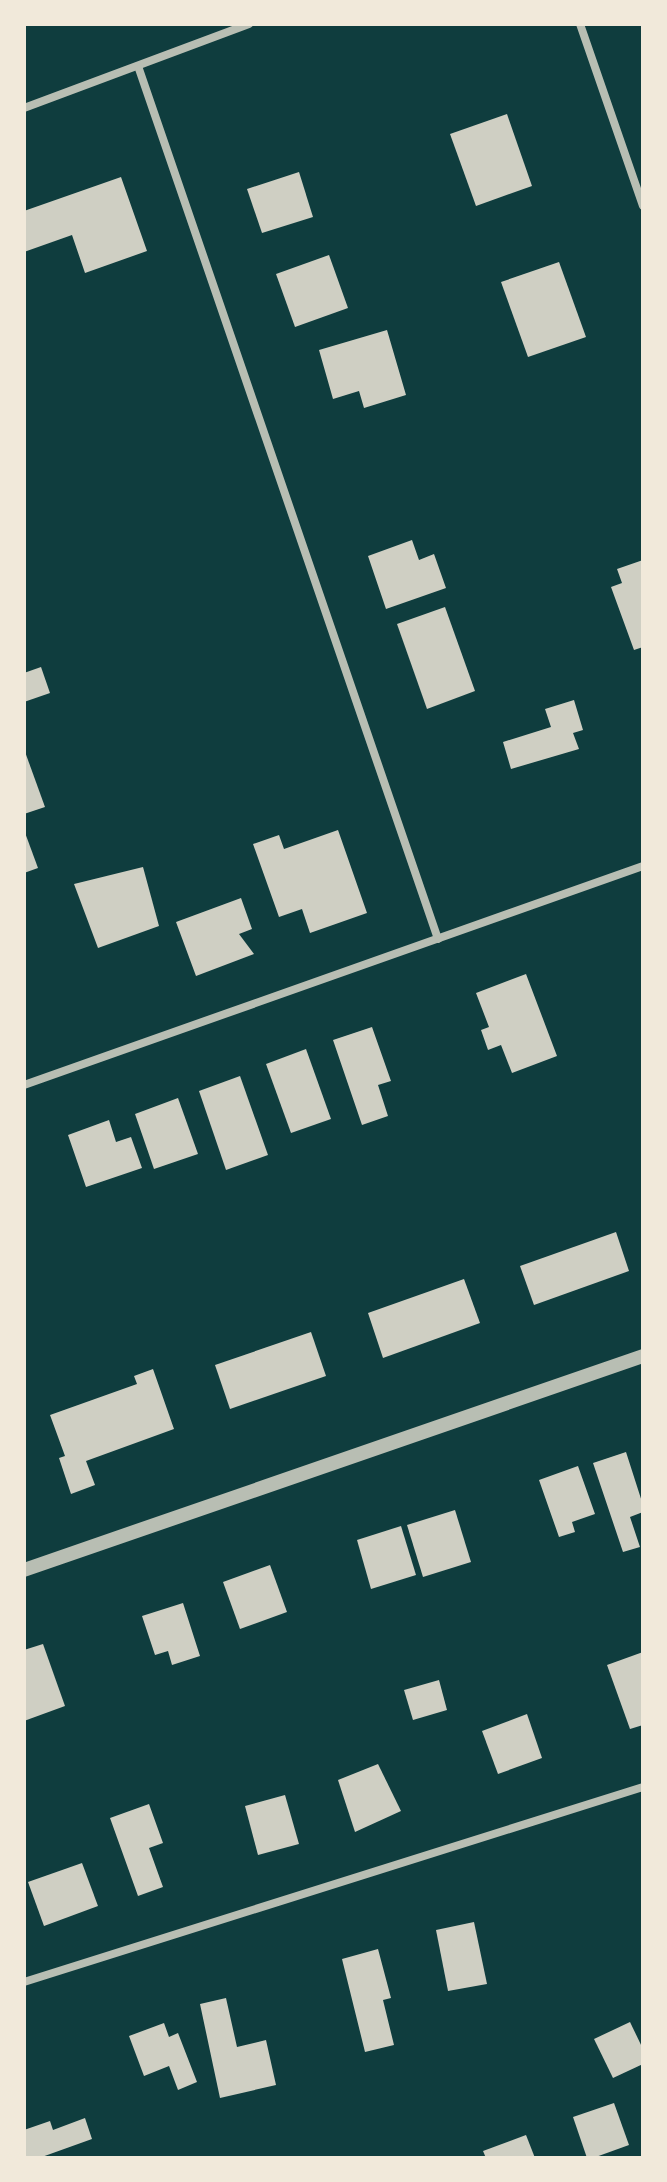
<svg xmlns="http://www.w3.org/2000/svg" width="667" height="2182" font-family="Helvetica,sans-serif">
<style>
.building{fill:#cfcfc3}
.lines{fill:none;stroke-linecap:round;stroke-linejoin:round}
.minor{stroke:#b8beb3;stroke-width:8}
.tertiary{stroke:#b8beb3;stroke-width:14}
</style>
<rect width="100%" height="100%" fill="#0f3d3e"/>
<g class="building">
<path d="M507,114l25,72 -56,20 -26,-72z"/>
<path d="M299,172l14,45 -51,16 -15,-44z"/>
<path d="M121,177l26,74 -62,22 -13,-38 -48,17v-41z"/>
<path d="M329,255l19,53 -53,19 -19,-53z"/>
<path d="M559,262l27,75 -58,20 -27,-75z"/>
<path d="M387,330l19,65 -42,13 -5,-17 -26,8 -14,-49z"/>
<path d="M412,540l7,20 15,-6 12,34 -60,21 -18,-53z"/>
<path d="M643,560v87l-9,3 -23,-63 11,-4 -5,-14z"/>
<path d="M445,607l30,84 -48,18 -30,-85z"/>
<path d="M41,667l9,26 -26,9v-29z"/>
<path d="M574,700l9,30 -10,3 6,16 -68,20 -8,-27 48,-15 -6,-18z"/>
<path d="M24,749l21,58 -21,7z"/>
<path d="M24,830l14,38 -14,5z"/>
<path d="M338,830l29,83 -57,20 -8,-24 -23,8 -26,-73 26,-9 5,14z"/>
<path d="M143,867l16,59 -61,22 -24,-64z"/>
<path d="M241,898l11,31 -13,5 15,20 -58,22 -20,-54z"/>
<path d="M526,974l31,82 -45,17 -11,-28 -13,5 -7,-20 8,-3 -13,-34z"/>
<path d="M372,1027l19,54 -13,4 10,31 -26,9 -29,-85z"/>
<path d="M306,1049l25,70 -40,14 -25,-69z"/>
<path d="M240,1076l28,79 -42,15 -27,-79z"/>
<path d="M178,1098l20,56 -44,15 -19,-55z"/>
<path d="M109,1120l7,22 15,-5 11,31 -56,19 -18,-52z"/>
<path d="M616,1232l13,39 -95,34 -14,-39z"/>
<path d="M464,1279l16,44 -97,35 -15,-45z"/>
<path d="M311,1332l15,44 -96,33 -15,-44z"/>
<path d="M153,1369l21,60 -88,32 9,24 -24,9 -12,-36 6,-2 -15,-41 87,-31 -3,-8z"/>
<path d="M626,1452l17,53v7l-13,5 10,30 -17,5 -30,-89z"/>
<path d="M578,1466l17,48 -23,8 3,10 -16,5 -20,-57z"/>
<path d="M455,1510l16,52 -48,15 -16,-52z"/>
<path d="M401,1526l15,49 -45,14 -14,-49z"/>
<path d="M270,1565l17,47 -47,17 -17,-47z"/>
<path d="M183,1603l17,53 -28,9 -4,-14 -13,4 -13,-39z"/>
<path d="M43,1644l22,62 -41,15v-71z"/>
<path d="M643,1652v73l-13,4 -23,-64z"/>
<path d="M439,1680l8,30 -34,10 -9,-30z"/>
<path d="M527,1714l15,44 -44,16 -16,-43z"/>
<path d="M378,1764l23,47 -46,21 -17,-52z"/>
<path d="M285,1795l14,49 -41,11 -13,-49z"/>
<path d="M149,1804l14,39 -14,5 14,39 -25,9 -28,-78z"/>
<path d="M82,1863l16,43 -54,20 -16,-44z"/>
<path d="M474,1922l13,62 -39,7 -12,-61z"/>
<path d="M378,1949l13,49 -8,2 11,45 -29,7 -23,-93z"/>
<path d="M226,1998l11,49 29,-7 10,45 -56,13 -20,-94z"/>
<path d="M630,2022l13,27v15l-30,14 -19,-39z"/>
<path d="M164,2023l5,14 9,-4 19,49 -19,8 -9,-24 -25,10 -15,-40z"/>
<path d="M614,2103l15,42 -36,13h-6l-14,-41z"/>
<path d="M85,2118l7,21 -53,19h-14l-1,-28 26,-9 3,9z"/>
<path d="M526,2135l9,23h-49l-3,-7z"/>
</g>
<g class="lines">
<g class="minor">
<path d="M580,24l63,182"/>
<path d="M138,66l300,873"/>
<path d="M24,108l225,-84"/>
<path d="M24,1085l619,-219"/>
<path d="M24,1982l619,-195"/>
</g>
<path class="tertiary" d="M24,1570l619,-214"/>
</g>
<rect width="667" height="2182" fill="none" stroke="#f1e9da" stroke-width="52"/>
</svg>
